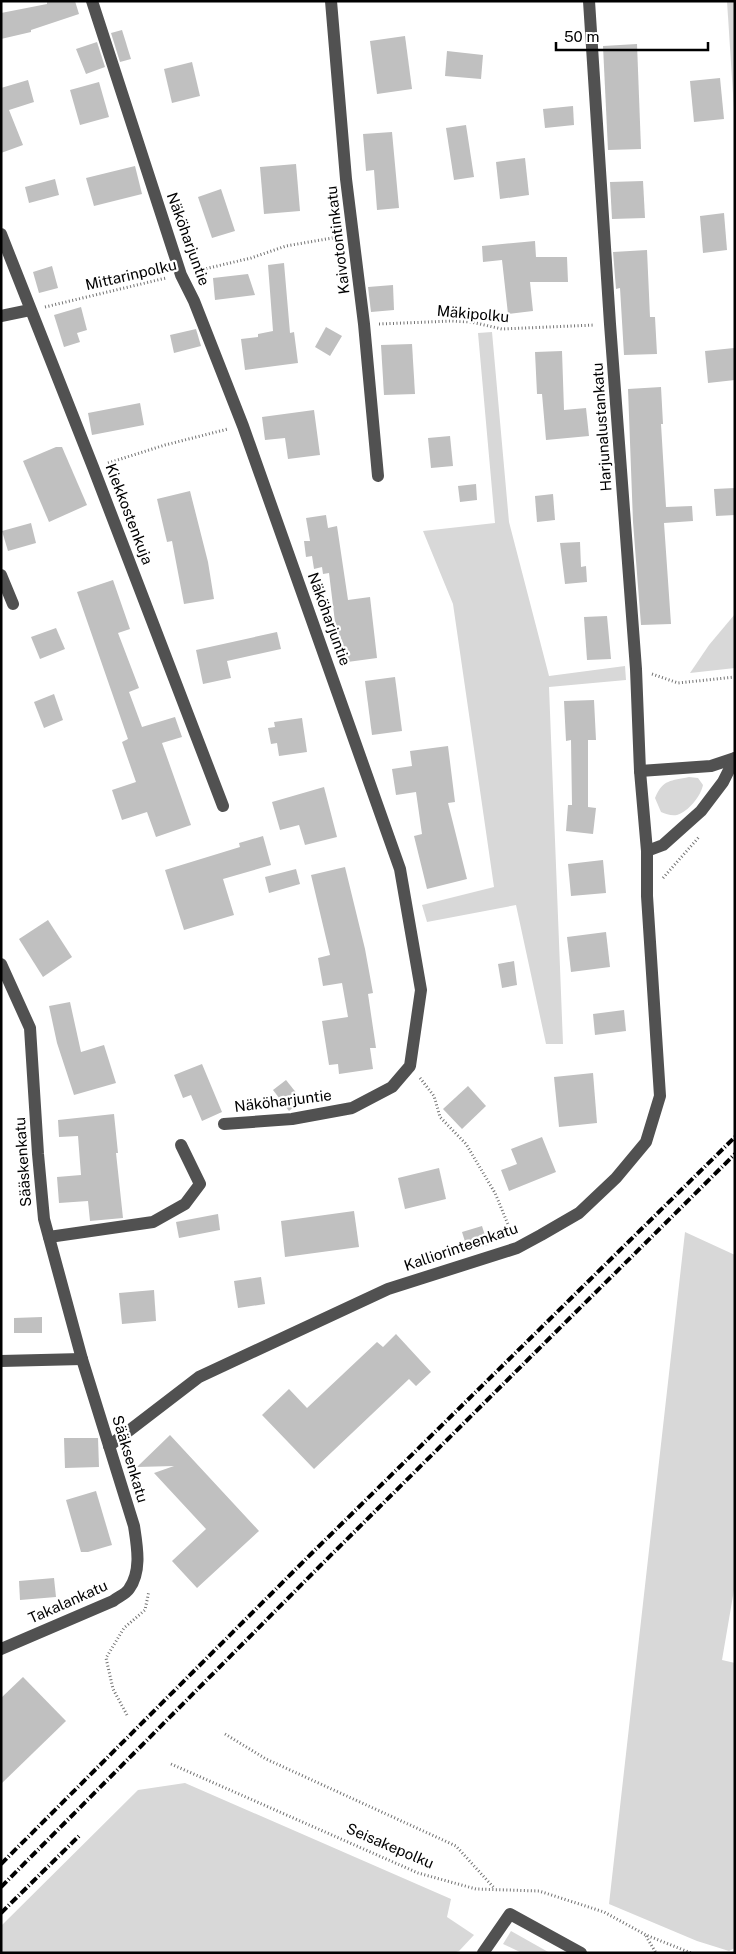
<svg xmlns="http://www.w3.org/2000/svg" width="736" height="1954" font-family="'Public Sans',sans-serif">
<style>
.green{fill:#d8d8d8}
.building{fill:#c0c0c0}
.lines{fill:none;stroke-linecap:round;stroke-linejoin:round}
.path{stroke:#737373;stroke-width:3;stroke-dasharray:1 2.5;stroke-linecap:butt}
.minor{stroke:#515151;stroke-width:12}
.rail{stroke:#000;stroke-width:4;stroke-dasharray:8 2.5 1 2.5;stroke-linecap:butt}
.labels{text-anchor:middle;stroke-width:4.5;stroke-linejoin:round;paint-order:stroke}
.street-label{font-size:15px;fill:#000;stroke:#fff}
</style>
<rect width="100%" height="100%" fill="#fff"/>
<g class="green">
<path d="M727,1h8v124z"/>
<path d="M492,332l17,190 40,154 76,-10 1,14 -77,7 14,357h-17l-30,-139 -89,17 -5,-17 72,-18 -41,-283 -30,-73 72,-8 -17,-190z"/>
<path d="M735,614v54l-45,5 19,-28z"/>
<path d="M689,777l9,1 5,7c-2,11 -15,27 -26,30 -6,1 -11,-1 -16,-3l-6,-14c8,-19 16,-17 34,-21z"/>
<path d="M685,1232l50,23v329l-13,76 13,3v285l-6,3 -32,-10 -88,-37z"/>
<path d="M185,1783l266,116 -4,18 27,18 -15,16 -6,2h-452v-27l137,-136z"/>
<path d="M511,1931l39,22h-28l-19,-9z"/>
</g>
<g class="building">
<path d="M47,1h28l4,13 -48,16v2l-30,7v-26l46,-9z"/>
<path d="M122,30l9,29 -11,3 -9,-29z"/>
<path d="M405,36l7,53 -35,5 -7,-53z"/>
<path d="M97,42l8,25 -19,7 -10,-25z"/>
<path d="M637,44l4,105 -33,1 -5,-104z"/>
<path d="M447,51l36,4 -2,24 -36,-3z"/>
<path d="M192,62l8,34 -28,7 -8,-34z"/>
<path d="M720,78l4,41 -30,3 -4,-41z"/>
<path d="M28,80l6,22 -25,8 14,35 -22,8v-65z"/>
<path d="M99,82l10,35 -29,8 -10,-35z"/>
<path d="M573,106l1,19 -29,3 -2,-19z"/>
<path d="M466,125l8,52 -20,3 -8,-52z"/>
<path d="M392,132l7,76 -22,2 -3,-40 -8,1 -3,-37z"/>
<path d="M525,158l4,37 -29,4 -4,-37z"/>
<path d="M296,164l4,47 -36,3 -4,-47z"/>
<path d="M135,166l7,28 -48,12 -8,-28z"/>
<path d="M55,179l4,16 -30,8 -4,-16z"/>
<path d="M643,181l2,37 -33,1 -2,-37z"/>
<path d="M221,189l14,42 -23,7 -14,-41z"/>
<path d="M724,213l3,37 -24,3 -3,-37z"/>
<path d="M535,241l1,16h31l1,25h-38l3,29 -25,3 -6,-54 -19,2 -1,-16z"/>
<path d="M647,250l3,67h5l2,37 -33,1 -4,-67 -4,1 -3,-37z"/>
<path d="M284,263l6,70 4,-1 4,31 -53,7 -4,-31 17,-2v-3l15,-3 -5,-66z"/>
<path d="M52,266l6,22 -19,5 -6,-21z"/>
<path d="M248,274l7,21 -40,5 -2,-22z"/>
<path d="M393,285l1,25 -23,2 -3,-25z"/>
<path d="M81,307l6,23 -10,3 3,9 -16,5 -10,-32z"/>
<path d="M326,327l16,9 -12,20 -15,-9z"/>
<path d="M196,329l5,17 -27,7 -4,-18z"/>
<path d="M412,344l3,50 -31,1 -3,-50z"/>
<path d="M734,348l1,32 -27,3 -3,-32z"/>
<path d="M562,351l2,59 22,-2 3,28 -43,4 -4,-46h-5l-2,-42z"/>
<path d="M661,387l2,37h-2l5,83 26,-1 1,15 -29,2 7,101 -30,1 -8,-103 -5,-133z"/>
<path d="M140,403l4,22 -52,10 -4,-22z"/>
<path d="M314,410l6,45 -32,4 -3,-21 -20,2 -3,-23z"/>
<path d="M450,436l3,30 -22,2 -3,-30z"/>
<path d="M56,447h6l25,58 -38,17 -26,-61z"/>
<path d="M476,484l1,16 -17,2 -2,-16z"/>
<path d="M735,488v27l-19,1 -2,-27z"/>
<path d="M190,491l18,71 6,37 -30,5 -12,-63 -5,1 -10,-43z"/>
<path d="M553,494l2,26 -18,2 -2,-26z"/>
<path d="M326,515l2,13 9,-2 11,74 22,-3 7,61 -37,5 -11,-90 -6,1 -1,-7 -8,2 -2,-13 -6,1 -2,-16h6l-4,-23z"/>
<path d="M31,523l5,20 -28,8 -6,-20z"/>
<path d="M580,542l1,25 5,-1 1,16 -22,2 -5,-41z"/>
<path d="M113,580l17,49 -12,4 21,55 -10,4 13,35 33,-10 7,20 -20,6 29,82 -35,12 -9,-25 -25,8 -10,-30 24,-8 -14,-40 6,-3 -51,-147z"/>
<path d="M607,616l4,43 -24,1 -3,-43z"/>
<path d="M56,628l9,21 -25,10 -9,-22z"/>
<path d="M277,632l4,17 -54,12 4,17 -28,6 -7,-34z"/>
<path d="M395,677l7,54 -30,4 -7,-54z"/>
<path d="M54,694l9,26 -19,8 -10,-26z"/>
<path d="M594,700l2,40h-8v67l8,1 -3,26 -27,-3 2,-26h4l-1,-65 -5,1 -2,-40z"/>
<path d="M302,718l5,34 -28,4 -2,-13 -6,1 -3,-16 7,-1 -1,-5z"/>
<path d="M448,746l7,56 -7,1 19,76 -40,10 -13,-53 8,-2 -6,-42 -20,3 -4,-26 20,-3 -2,-15z"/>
<path d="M324,787l13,50 -32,8 -6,-20 -19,5 -8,-28z"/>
<path d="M263,836l8,29 -48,14 11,36 -50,15 -19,-60 75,-23 -1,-4z"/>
<path d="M603,860l3,33 -35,3 -3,-32z"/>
<path d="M345,867l20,82 8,44 -5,1 8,54h-6l3,21 -34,5 -1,-10 -9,1 -7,-44 26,-4 -6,-34 -19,3 -5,-28 12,-3 -19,-80z"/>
<path d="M296,869l4,15 -31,9 -4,-16z"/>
<path d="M48,920l24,37 -29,20 -24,-38z"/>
<path d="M606,932l4,35 -39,5 -4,-35z"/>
<path d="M514,961l3,24 -15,3 -4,-24z"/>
<path d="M70,1002l11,50 23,-7 12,38 -42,12 -17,-52 -8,-37z"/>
<path d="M624,1010l2,21 -31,4 -2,-21z"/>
<path d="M202,1064l20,48 -20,9 -11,-26 -8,3 -9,-23z"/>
<path d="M593,1073l4,50 -38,4 -5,-50z"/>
<path d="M286,1080l16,20 -13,11 -16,-21z"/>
<path d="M468,1086l18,20 -24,23 -19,-20z"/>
<path d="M114,1114l4,39h-2l7,65 -33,3 -2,-20 -29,2 -2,-26 24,-2 -3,-39 -19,1 -1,-17z"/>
<path d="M542,1137l14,35 -47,19 -8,-21 16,-6 -6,-15z"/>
<path d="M439,1168l7,31 -41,10 -7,-31z"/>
<path d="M354,1211l5,36 -74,10 -4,-36z"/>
<path d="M218,1214l2,16 -41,8 -3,-16z"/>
<path d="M482,1226l6,19 -20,6 -6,-19z"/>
<path d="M261,1277l4,27 -27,4 -4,-27z"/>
<path d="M154,1290l2,31 -34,3 -3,-31z"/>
<path d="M42,1317v16h-28v-15z"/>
<path d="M396,1334l35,38 -15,14 -7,-7 -95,90 -52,-54 27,-26 18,19 70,-66 6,5z"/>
<path d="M170,1435l89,96 -62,57 -25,-27 34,-32 -52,-56 20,-7 -37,1z"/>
<path d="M64,1438h34l1,29 -34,1z"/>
<path d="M96,1491l16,54 -24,7h-7l-15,-52z"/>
<path d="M54,1578l2,19 -36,3 -1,-19z"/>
<path d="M23,1677l43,44 -65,63v-86z"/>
</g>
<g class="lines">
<g class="path">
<path d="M196,271l55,-13 35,-12 52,-9"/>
<path d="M45,307l121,-29"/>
<path d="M379,324l73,-3 19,1 31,7 93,-4"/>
<path d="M108,463l57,-18 63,-16"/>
<path d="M652,674l26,9 57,-6"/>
<path d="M663,878l36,-41"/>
<path d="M420,1078l14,18 6,21 26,27 29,49 17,41"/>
<path d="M127,1715l-14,-26 -7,-31 18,-30 21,-18 4,-19"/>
<path d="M225,1734l41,25 190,87 39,43"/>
<path d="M171,1764l247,109 58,16 63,2 65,21 42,23 45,18"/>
<path d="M646,1936l10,17"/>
</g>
<g class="minor">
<path d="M92,1l89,274 13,26 49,125 157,443 21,121 -11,76 -18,21 -40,21 -60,11 -68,5"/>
<path d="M331,1l15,178 18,145 14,152"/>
<path d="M1,234l92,233 130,339"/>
<path d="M1,316l29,-6"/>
<path d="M1,575l12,29"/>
<path d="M640,771l71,-5 24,-8"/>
<path d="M647,851l16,-6 38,-34 22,-29 12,-24"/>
<path d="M1,964l29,64 8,126 6,65 38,140 52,167c3,20 8,45 -5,63 -3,5 -11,8 -16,12l-112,48"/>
<path d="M49,1237l104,-15 32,-18 15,-20 -19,-39"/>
<path d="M1,1361l81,-2"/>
<path d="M109,1446l90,-69 189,-88 129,-41 24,-13 38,-22 37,-35 30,-36 14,-46 -13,-200v-45l-7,-80 -4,-102 -26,-345 -21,-323"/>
<path d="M483,1953l27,-39 71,39"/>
</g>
<g class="rail">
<path d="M1,1864l310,-310 424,-417"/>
<path d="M1,1887l320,-322 414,-411"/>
<path d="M1,1913l78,-77"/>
</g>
</g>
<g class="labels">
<g class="street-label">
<text transform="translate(188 239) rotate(70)" y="5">Näköharjuntie</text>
<text transform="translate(338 240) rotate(-97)" y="5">Kaivotontinkatu</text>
<text transform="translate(131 275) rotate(-13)" y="5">Mittarinpolku</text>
<text transform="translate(473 314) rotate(5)" y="5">Mäkipolku</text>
<text transform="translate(602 427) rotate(-94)" y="5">Harjunalustankatu</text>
<text transform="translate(129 514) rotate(69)" y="5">Kiekkostenkuja</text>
<text transform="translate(329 619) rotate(70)" y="5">Näköharjuntie</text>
<text transform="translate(283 1101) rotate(-7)" y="5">Näköharjuntie</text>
<text transform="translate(23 1162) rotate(-94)" y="5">Sääskenkatu</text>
<text transform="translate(461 1247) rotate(-19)" y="5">Kalliorinteenkatu</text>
<text transform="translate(130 1459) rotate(73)" y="5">Sääksenkatu</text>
<text transform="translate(68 1602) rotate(-24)" y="5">Takalankatu</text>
<text transform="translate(390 1846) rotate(23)" y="5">Seisakepolku</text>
</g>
</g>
<rect width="736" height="1954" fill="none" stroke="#000000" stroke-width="5"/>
<path d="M556 42v8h152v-8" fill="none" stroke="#000000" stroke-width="2.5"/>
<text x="564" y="42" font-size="15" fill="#000000" stroke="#ffffff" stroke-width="4" paint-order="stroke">50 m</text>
</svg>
